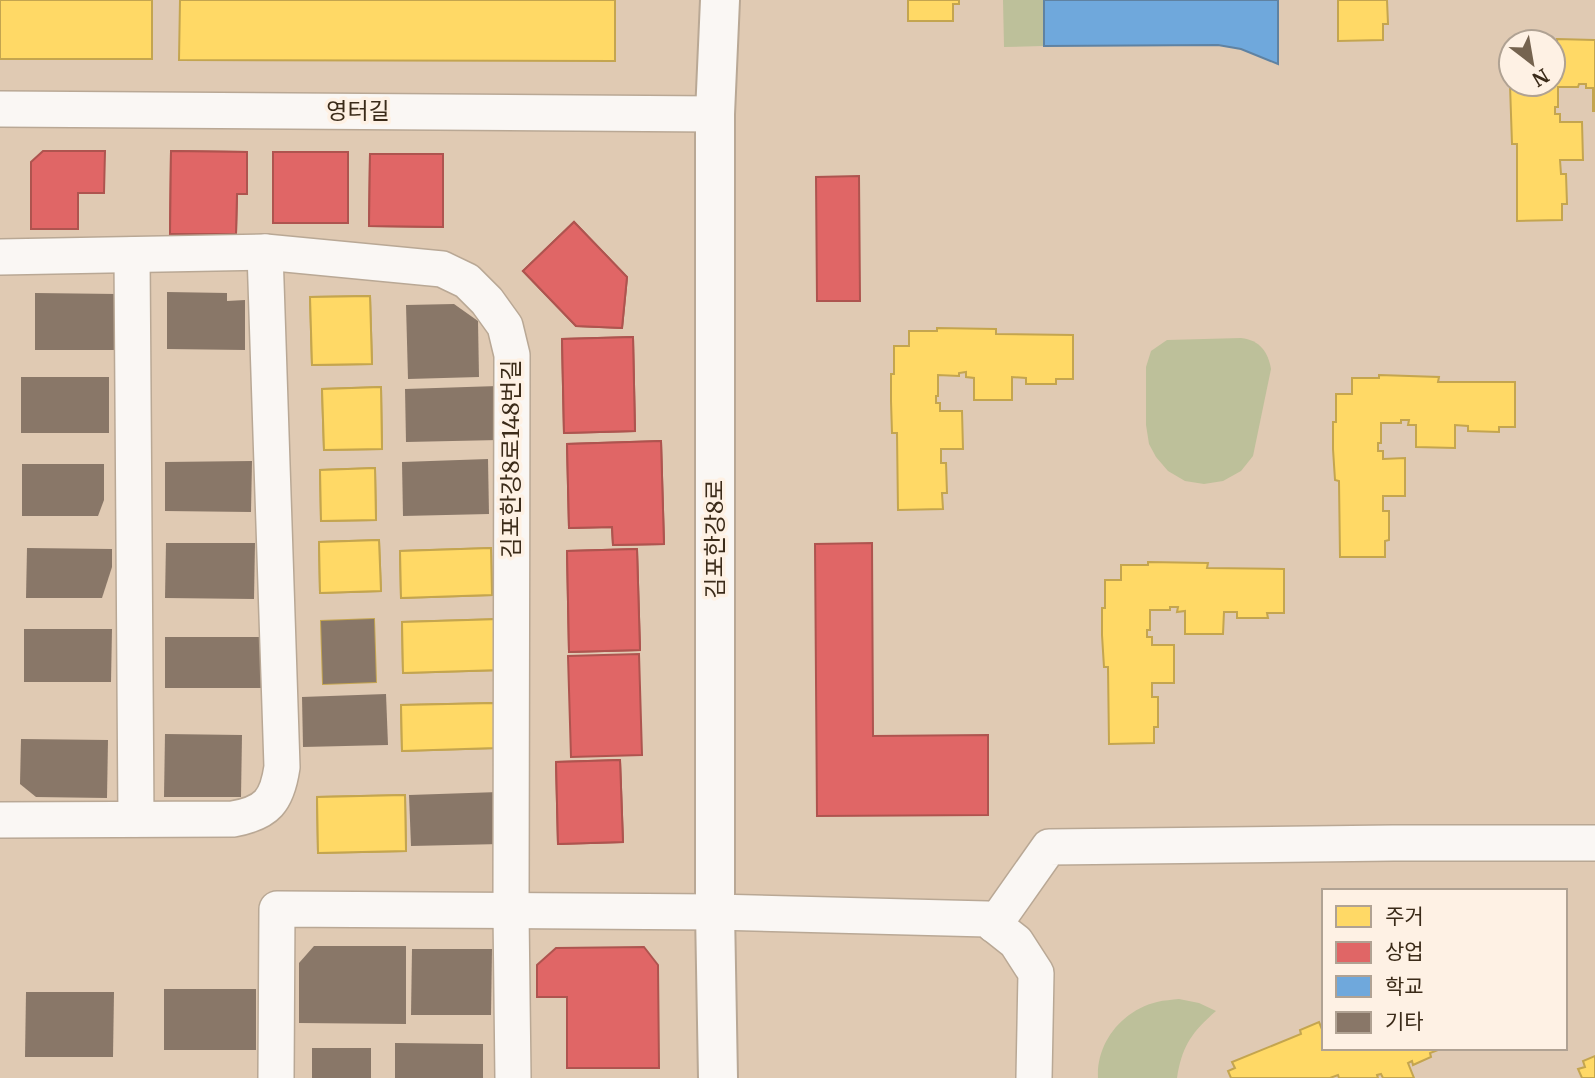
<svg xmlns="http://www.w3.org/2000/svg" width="1595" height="1078" font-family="Merriweather,'Noto Sans KR',serif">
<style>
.green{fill:#bdc09a}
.homes{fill:#ffd966;stroke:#c4a54f;stroke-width:2}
.shops{fill:#e06666;stroke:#ae544f;stroke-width:2}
.schools{fill:#6fa8dc;stroke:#5f82a2;stroke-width:2}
.building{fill:#897768}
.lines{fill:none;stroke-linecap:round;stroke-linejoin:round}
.street-casing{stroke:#b9a895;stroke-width:38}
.secondary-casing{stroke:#b9a895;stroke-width:42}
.street{stroke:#faf7f4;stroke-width:35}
.secondary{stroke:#faf7f4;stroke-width:38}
.labels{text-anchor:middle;stroke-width:7;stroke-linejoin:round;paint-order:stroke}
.street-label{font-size:23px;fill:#3b2b19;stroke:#fef1e4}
</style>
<rect width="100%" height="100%" fill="#e0cab3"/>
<g class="green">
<path d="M1003,0h40v46l-39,1z"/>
<path d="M1241,338c19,2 27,14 30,31l-18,87 -12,15 -18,10 -19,3 -19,-3 -17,-10 -12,-14 -7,-13 -3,-19v-58l5,-16 16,-11z"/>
<path d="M1179,999l20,4 17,8c-24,21 -34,35 -39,67h-79c-2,-36 25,-68 59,-76 7,-2 15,-2 22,-3z"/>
</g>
<g class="homes">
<rect x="0" y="0" width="152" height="59"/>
<path d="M180,0h435v61l-436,-1z"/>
<path d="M908,0h51v4h-6v17h-45z"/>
<path d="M1338,0h49l1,24h-5v16l-45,1z"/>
<path d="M1557,39l38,1v71h-2v-23h-7v-4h-7l-1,3h-20v20h-3v7h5v8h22l1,38h-23l1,14h5l1,30h-5v16l-45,1v-77h-5l-2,-59 43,-1v-42h-9h13z"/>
<path d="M370,296l2,68 -60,1 -2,-68z"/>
<path d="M370,296l2,68 -60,1 -2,-68z"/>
<path d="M937,328l59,1v5l77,1v44h-17v5h-30v-6l-14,-1v23h-38v-22l-8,-1v-5l-7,1v3l-21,-1v21h-2v7h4v8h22l1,38h-22v14h5l1,30h-5l1,16 -45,1 -1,-77h-5l-1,-32v-27h3v-28h15v-15h28z"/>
<path d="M1379,375l60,2 -1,5h77v45h-16v5l-31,-1v-5l-13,-1v23l-39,-1v-22h-8l1,-5h-8v3h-20v20h-3v8h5v8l22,-1v38h-22v15h6v29l-4,1v16h-45l-1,-76 -4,-1 -2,-31v-27h3v-28h16v-16h27z"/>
<path d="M381,387l1,62 -58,1 -2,-61z"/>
<path d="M381,387l1,62 -58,1 -2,-61z"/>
<path d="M375,468l1,52 -55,1 -1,-51z"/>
<path d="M375,468l1,52 -55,1 -1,-51z"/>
<path d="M379,540l2,51 -61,2 -1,-51z"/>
<path d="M379,540l2,51 -61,2 -1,-51z"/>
<path d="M491,548l1,47 -91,3 -1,-47z"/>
<path d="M491,548l1,47 -91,3 -1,-47z"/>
<path d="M1148,562l60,1 -1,5 77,1v44h-17l1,5h-31v-6h-13l-1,22h-38v-23l-8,1 1,-5h-8v3h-20v20h-3v7h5v8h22v38h-22v14h6v30h-4v16l-45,1 -1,-77h-4l-2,-32v-27h3v-28h16v-15h27z"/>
<path d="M374,619l2,63 -53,2 -2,-63z"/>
<path d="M500,619l1,51 -98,3 -1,-51z"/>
<path d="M500,619l1,51 -98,3 -1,-51z"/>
<path d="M495,703l1,45 -94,3 -1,-46z"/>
<path d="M495,703l1,45 -94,3 -1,-46z"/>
<path d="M405,795l1,56 -88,2 -1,-56z"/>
<path d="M405,795l1,56 -88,2 -1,-56z"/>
<path d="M1319,1022l5,12v14h119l-13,5 1,4 -18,8 -1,-4 -4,2 6,15h-31l-2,-4 -4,1 1,3h-39l-1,-3 -8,3h-99l-3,-7 7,-3 -3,-6 69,-28 -1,-4z"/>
<path d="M1595,1056v22h-13l-4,-9 7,-2 -2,-6z"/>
</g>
<g class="shops">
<path d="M43,151h62l-1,42h-26v36h-47v-67z"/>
<path d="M171,151l76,1v42h-10l-1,40h-66z"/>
<path d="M171,151l76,1v42h-10l-1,40h-66z"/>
<rect x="273" y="152" width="75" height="71"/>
<rect x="273" y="152" width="75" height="71"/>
<path d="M370,154h73v73l-74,-1z"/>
<path d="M370,154h73v73l-74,-1z"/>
<path d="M859,176l1,125h-43l-1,-124z"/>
<path d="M574,222l53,55 -5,51 -46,-2 -53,-55z"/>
<path d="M574,222l53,55 -5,51 -46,-2 -53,-55z"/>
<path d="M633,337l2,94 -71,2 -2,-94z"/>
<path d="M633,337l2,94 -71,2 -2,-94z"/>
<path d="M661,441l3,103 -51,1 -1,-18 -43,1 -2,-84z"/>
<path d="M661,441l3,103 -51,1 -1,-18 -43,1 -2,-84z"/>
<path d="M872,543l1,193 115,-1v80l-171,1 -2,-272z"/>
<path d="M637,549l3,101 -71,2 -2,-101z"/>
<path d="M637,549l3,101 -71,2 -2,-101z"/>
<path d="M639,654l3,101 -71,2 -3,-101z"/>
<path d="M620,760l3,82 -65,2 -2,-82z"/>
<path d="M620,760l3,82 -65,2 -2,-82z"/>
<path d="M644,947l14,18 1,103h-92v-71h-30v-32l19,-17z"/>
</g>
<path class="schools" d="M1044,0h234v64l-37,-15 -23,-4 -174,1z"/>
<g class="building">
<path d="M167,292l60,1v8l18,-1v50l-78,-1z"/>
<path d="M35,293l82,1 -1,56h-81z"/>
<path d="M454,304l24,17 1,56 -71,2 -2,-74z"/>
<rect x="21" y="377" width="88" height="56"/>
<path d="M498,386l1,54 -93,2 -1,-53z"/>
<path d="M488,459l1,55 -86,2 -1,-54z"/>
<path d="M252,461l-1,51 -86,-1v-49z"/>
<path d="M22,464h82v36l-6,16h-76z"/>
<path d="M166,543h89l-1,56 -89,-1z"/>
<path d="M27,548l85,1v18l-10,31h-76z"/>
<path d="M374,619l2,63 -53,2 -2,-63z"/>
<path d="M24,629h88l-1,53h-87z"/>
<path d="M165,637h98l-1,51h-97z"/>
<path d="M386,694l2,51 -85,2 -1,-50z"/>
<path d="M165,734l77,1 -1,62h-77z"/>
<path d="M21,739l87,1 -1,58 -71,-1 -16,-13z"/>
<path d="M499,792l2,52 -90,2 -2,-51z"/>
<path d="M314,946h92v78l-107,-1v-60z"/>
<path d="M412,949h80l-1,66h-80z"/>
<rect x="164" y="989" width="92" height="61"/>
<path d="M26,992h88l-1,65h-88z"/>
<path d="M395,1043l88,1v34h-88z"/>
<rect x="312" y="1048" width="59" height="30"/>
</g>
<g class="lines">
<g class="street-casing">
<g id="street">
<path d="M0,109l715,5"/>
<path d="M132,255l4,564"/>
<path d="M0,257l265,-5 177,17 25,12 20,20 18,25 7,29 -1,557 2,166"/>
<path d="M0,820l233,-1c34,-6 44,-18 49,-52l-17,-515"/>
<path d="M994,925l55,-78 344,-4h202"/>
<path d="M276,1078l1,-169 438,3 272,7 29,23 20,31 -2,105"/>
</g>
</g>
<g class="secondary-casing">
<path id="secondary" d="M718,1078l-3,-166v-798l5,-114"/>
</g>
<use href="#street" class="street"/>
<use href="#secondary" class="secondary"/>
</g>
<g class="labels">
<g class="street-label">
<text x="358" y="119">영터길</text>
<text transform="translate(511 459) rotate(-90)" y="8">김포한강8로148번길</text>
<text transform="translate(715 539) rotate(-90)" y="8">김포한강8로</text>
</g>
</g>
<rect x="1322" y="889" width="245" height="161" fill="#fef1e4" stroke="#b0a293" stroke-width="2"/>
<rect x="1336" y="906" width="35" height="21" fill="#ffd966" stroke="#b0a293" stroke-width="2"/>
<text x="1385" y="924" font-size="21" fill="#3b2b19">주거</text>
<rect x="1336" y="942" width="35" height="21" fill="#e06666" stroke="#b0a293" stroke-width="2"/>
<text x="1385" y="959" font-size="21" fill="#3b2b19">상업</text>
<rect x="1336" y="976" width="35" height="21" fill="#6fa8dc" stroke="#b0a293" stroke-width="2"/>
<text x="1385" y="994" font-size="21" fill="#3b2b19">학교</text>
<rect x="1336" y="1012" width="35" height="21" fill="#897768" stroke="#b0a293" stroke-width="2"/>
<text x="1385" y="1029" font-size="21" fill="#3b2b19">기타</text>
<g transform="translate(1532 63) rotate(149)"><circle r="33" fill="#fef1e4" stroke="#b0a293" stroke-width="2"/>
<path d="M0-5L12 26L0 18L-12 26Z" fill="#75634f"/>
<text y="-10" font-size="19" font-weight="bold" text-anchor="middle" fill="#3b2b19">N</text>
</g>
</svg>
